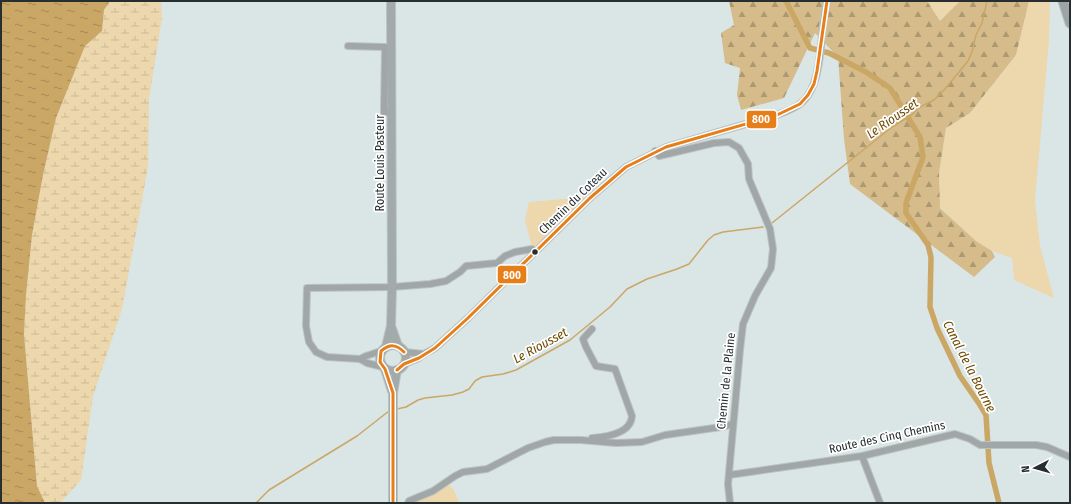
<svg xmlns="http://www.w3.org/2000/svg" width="1071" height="504" font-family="'Fira Sans Condensed',sans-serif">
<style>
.green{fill:#edd7ad}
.forest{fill:url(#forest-firs)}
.wetland{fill:url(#wetland-marsh)}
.water{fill:url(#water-ripples)}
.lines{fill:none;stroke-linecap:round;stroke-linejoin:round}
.stream{stroke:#cba766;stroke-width:1.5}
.canal{stroke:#cba766;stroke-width:5.5}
.minor-casing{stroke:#bac3c4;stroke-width:8}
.major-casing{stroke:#bac3c4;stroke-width:10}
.highway-casing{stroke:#bac3c4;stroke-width:11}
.minor{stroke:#a1a6a7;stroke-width:6}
.major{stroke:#a3aaaa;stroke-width:8}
.highway{stroke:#9ea4a5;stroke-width:9}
.bus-1-casing{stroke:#fff;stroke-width:6}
.bus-1{stroke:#e67e19;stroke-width:3}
.bus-dot{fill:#262e30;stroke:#fff;stroke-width:1.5}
.labels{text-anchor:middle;stroke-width:3.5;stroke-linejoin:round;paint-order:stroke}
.street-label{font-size:12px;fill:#262e30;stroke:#fff}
.water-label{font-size:13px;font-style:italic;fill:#6f4a00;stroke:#fff}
.line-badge{stroke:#fff;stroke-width:1.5}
.badge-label{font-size:11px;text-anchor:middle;font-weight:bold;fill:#fff}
</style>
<defs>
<pattern id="forest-firs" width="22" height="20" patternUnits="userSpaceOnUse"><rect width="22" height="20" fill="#d5bc8a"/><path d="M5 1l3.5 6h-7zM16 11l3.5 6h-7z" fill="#ad9971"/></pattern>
<pattern id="wetland-marsh" width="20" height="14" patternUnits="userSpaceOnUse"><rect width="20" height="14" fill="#edd7ad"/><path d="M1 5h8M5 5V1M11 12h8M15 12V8" fill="none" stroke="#cbb995"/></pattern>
<pattern id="water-ripples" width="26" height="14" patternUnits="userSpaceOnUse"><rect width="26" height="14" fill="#cba766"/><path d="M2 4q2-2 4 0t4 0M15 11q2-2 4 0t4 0" fill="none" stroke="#a58854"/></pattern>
</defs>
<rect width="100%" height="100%" fill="#dae5e6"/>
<g class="green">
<path d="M927,1h33l-20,20z"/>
<path d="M1029,1h21l-1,39 -14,160 5,46 14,52 -40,-18 -2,-22 -20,-7 -16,-10 -36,-34 -1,-34 7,-45 24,-15 46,-58z"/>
<path d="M586,197l-49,48 -5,2 -7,-27 4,-18z"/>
<path d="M448,484l6,6 5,13h-48z"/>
</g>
<path class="forest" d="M729,1h198l13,20 20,-20h69l-13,54 -46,58 -24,15 -7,45 1,35 36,33 16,10 3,6 -21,20 -124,-93 -6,-45 -6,-82 -23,-24 -31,65 -43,12 -4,-15 3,-27 -15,-5 -4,-30 13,-8z"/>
<path class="wetland" d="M110,1h51l1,17 -13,81 -1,68 -26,142 -29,87 -12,84 -19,21v2h-17l-8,-17 -13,-152 2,-39 6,-60 11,-60 13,-57 29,-72 17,-15 2,-21z"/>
<path class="water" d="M1,1h109l-6,9 -2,21 -17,15 -29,72 -13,57 -11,60 -6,60 -2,39 13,152 8,17h-44z"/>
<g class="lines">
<g class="stream">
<path d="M772,223l120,-96 21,-13 5,-6 16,-8 11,-11 23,-28 4,-9 4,-17 6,-12 5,-22"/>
<path d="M397,409l9,-2 12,-7 7,-2 27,-3 11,-3 6,-3 6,-8 7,-4 21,-3 13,-4 54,-30 40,-33 17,-18 20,-10 30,-10 12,-5 19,-24 6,-5 9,-3 40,-5"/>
<path d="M256,503l13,-13 88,-54 32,-25"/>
</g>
<path class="canal" d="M786,1l24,47 19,5 37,19 24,16 30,49 3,20 -17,46v10l22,32 3,12 -1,50 7,21 23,48 20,29 6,10 3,48 10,40"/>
<g class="minor-casing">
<g id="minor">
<path d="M348,46l37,1 -1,65 8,1"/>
<path d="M655,151l4,5 55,-13 15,-1 10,6 9,16 1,15 21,50 3,20 -2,19 -16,28 -12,28 -3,26 -12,134 2,19"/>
<path d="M592,329l-9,10 3,8 10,19 19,3 17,47c-1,18 -26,21 -40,22"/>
<path d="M404,352l20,2"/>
<path d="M360,359l6,-3 15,-5"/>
<path d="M404,364l15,-6 5,-4 11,-6 33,-30 122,-120 36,-31 40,-20 111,-32c8,-3 16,-6 23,-11 25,-19 19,-73 27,-103"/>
<path d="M383,367l-16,-4 -7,-4 -33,-2 -11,-5 -7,-10 -3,-16 1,-38 85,-1 38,-3 16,-3 14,-9 6,-6 31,-3 8,-7 10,-4 17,-3 3,3"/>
<path d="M862,456l18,47"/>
<path d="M729,475l133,-19 93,-22 15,5 10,6h56l11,2 23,10"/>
<path d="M408,503l1,-2 24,-10 22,-15 8,-4 24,-3 41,-21 17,-6 9,-2h27l35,3 26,-1 23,-7 56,-8 12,-3"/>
</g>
</g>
<g class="major-casing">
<g id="major">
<path d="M391,326l7,20"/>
<circle cx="393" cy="358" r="13"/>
<path d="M386,347l5,-21 1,-39 -1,-286"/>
<path d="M385,369l7,22"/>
<path d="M393,503v-110l4,-23"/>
</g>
</g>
<g class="highway-casing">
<path id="highway" d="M1063,1l7,22"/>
</g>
<use href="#minor" class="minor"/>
<use href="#major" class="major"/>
<use href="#highway" class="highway"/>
<g class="bus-1-casing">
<g id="bus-1">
<path d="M397,370l7,-6 15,-6 16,-10 33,-30 122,-120 36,-31 40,-20 111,-32 23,-11 8,-9 6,-11 3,-13 10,-70"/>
<path d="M393,503v-110l-8,-24 -5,-7 1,-11c9,-7 15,-7 23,1"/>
</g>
</g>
<use href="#bus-1" class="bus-1"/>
</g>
<circle class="bus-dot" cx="535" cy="252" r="3.5"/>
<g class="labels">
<g class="street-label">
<text transform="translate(380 163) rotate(-90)" y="4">Route Louis Pasteur</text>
<text transform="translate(573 201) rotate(-44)" y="4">Chemin du Coteau</text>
<text transform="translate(726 381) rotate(-84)" y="4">Chemin de la Plaine</text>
<text transform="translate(887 437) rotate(-12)" y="4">Route des Cinq Chemins</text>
</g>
<g class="water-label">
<text transform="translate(892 118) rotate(-35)" y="5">Le Riousset</text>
<text transform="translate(540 345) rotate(-29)" y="5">Le Riousset</text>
<text transform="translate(970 366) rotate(63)" y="5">Canal de la Bourne</text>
</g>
</g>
<g class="line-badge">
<rect x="746" y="110" width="31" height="19" rx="4" fill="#e67e19"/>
<rect x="497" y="265" width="30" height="19" rx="4" fill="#e67e19"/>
</g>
<g class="badge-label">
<text x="761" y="123">800</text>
<text x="512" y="279">800</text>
</g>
<rect width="1071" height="504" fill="none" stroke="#262e30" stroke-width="4"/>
<g transform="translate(1035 468) rotate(264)" stroke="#ffffff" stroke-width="3" paint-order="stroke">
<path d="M0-3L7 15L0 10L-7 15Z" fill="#262e30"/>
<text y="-6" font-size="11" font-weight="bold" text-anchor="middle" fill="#262e30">N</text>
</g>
</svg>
